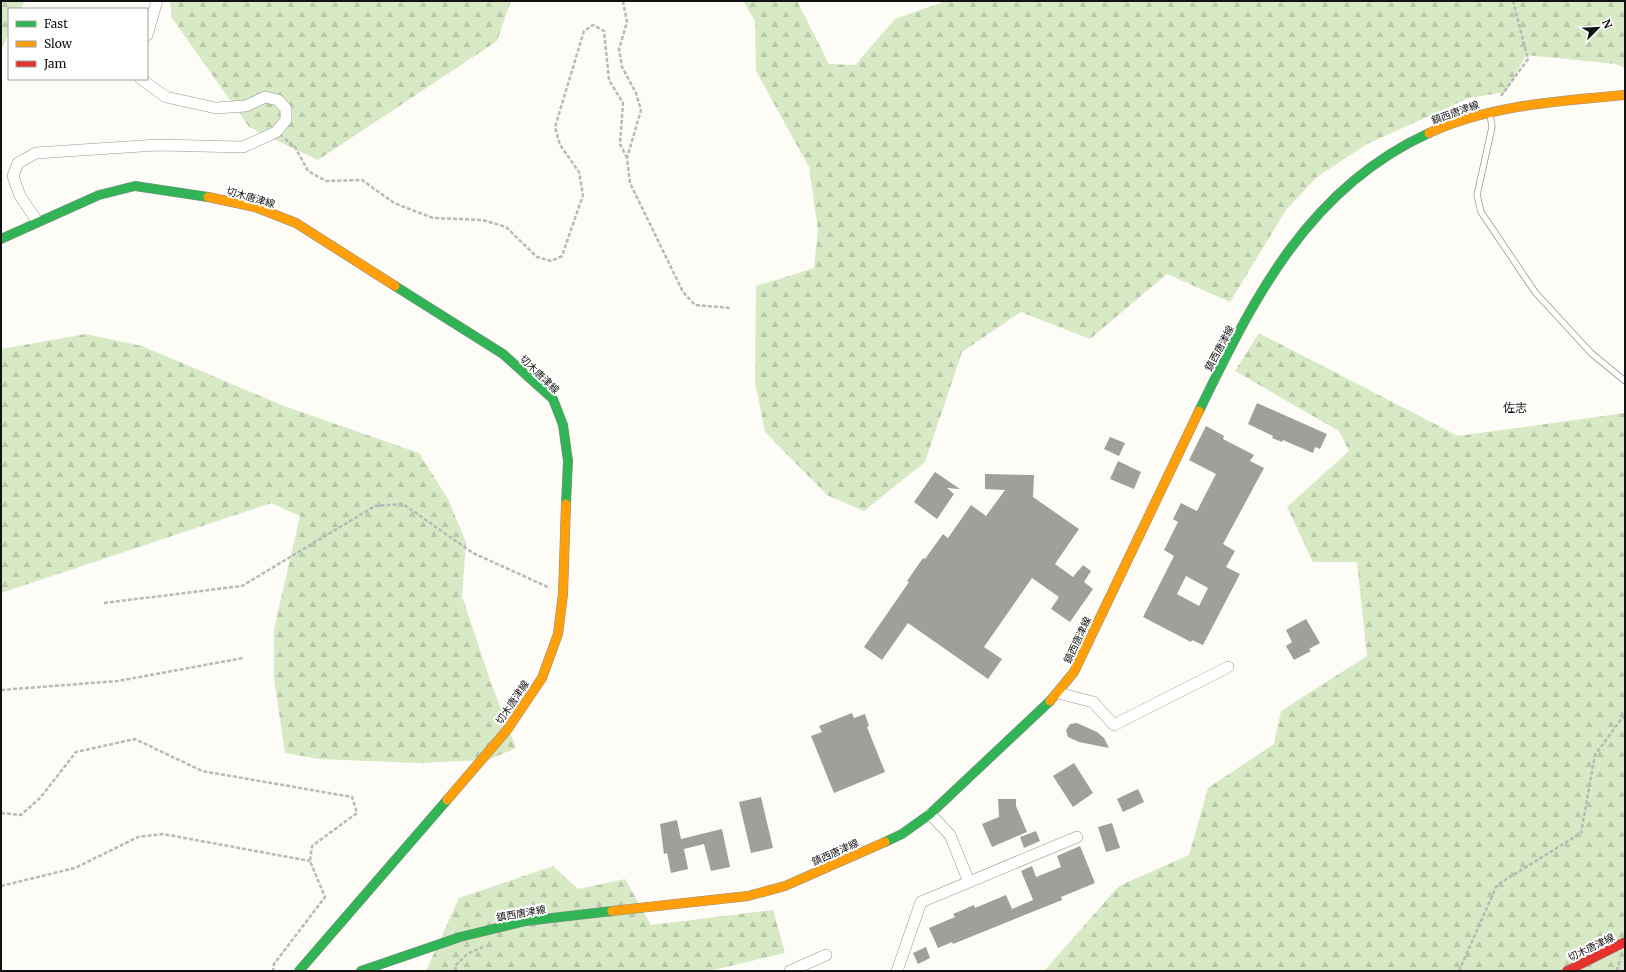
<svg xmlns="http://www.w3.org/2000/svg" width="1626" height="972" font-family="Merriweather,'Noto Sans JP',serif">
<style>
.forest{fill:url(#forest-firs)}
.building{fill:#a19f9c;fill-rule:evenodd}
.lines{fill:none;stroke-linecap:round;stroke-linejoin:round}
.lane-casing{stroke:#979795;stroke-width:7}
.street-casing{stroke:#979795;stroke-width:12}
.fast-casing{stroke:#8e8d8b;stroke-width:10}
.slow-casing{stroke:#8e8d8b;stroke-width:10}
.jam-casing{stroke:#8e8d8b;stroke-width:10}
.path{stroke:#b9b9b8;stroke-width:2.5;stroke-dasharray:4 2;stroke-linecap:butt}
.lane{stroke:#fffffe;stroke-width:5.5}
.street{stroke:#fffffe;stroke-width:11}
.fast{stroke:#30b455;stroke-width:9}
.slow{stroke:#ff9f0a;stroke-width:9}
.jam{stroke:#e5322d;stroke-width:9}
.labels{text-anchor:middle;stroke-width:4;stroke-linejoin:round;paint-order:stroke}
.street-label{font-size:10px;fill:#111;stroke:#fff}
.quarter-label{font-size:12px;fill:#111;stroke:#fff}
</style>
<defs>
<pattern id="forest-firs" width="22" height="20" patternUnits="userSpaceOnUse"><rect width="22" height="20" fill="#d8eac5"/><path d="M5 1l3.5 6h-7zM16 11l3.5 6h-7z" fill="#b8c8a8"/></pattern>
</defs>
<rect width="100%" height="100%" fill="#fdfcf7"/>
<g class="forest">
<path d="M1,1h24l-4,8h-12v25l-8,15z"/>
<path d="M170,1h341l-14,40 -179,119 -69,-33 -77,-109z"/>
<path d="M743,1h54l32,63 26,1 40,-46 51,-18h679v67l-9,-4 -90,-9 -20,37 -37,6 -102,46 -50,33 -31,33 -56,92 -63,-28 -77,65 -69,-27 -59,40 -37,110 -61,49 -37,-16 -62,-63 -10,-50 1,-96 58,-18 4,-38 -9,-63 -53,-96 -1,-50z"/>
<path d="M1259,333l199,103 167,-23v558h-581l75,-85 70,-31 19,-67 66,-44 7,-33 86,-55 -10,-94h-44l-26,-55 62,-56 -10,-20 -104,-60z"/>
<path d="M86,334l56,12 142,60 135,47 29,46 18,43 -4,54 28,84 26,68 -28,12 -71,3 -98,-4 -34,-6 -11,-75v-49l26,-113 -29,-13 -270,90v-244z"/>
<path d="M553,866l25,23 47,-10 26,46 122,-15 12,43 -76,18h-283l33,-73z"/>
</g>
<g class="building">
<path d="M1257,403l70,31 -7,15 -5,-2 -2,6 -30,-13 -1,2 -10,-4 1,-2 -25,-12z"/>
<path d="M1206,426l18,10 -1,3 31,16 -4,6 14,7 -41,76 12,7 -9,16 14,7 -37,71 -11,-5 -1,2 -48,-25 31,-61 -10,-6 14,-28 -5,-3 8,-16 16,8 19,-37 -27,-14zM1186,576l22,12 -9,18 -22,-12z"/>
<path d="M1110,437l15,6 -6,13 -15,-7z"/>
<path d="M1118,461l23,11 -7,17 -24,-10z"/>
<path d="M935,472l25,17 -13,-1 7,6 -17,25 -23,-17z"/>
<path d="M985,474l49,1 -1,22 46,32 -24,35 18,13 10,-12 8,6 -7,11 9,7 -23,33 -19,-13 8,-12 -27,-19 -48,69 18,12 -14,20 -80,-56 -26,37 -18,-13 45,-65 -2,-1 16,-23 2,1 18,-25 5,4 23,-33 15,11 19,-26 -20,-1z"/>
<path d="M1306,619l14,24 -11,6 2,2 -17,9 -8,-14 6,-4 -6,-12z"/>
<path d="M852,713l2,5 11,-4 4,12 -2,1 18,45 -51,21 -23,-57 11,-4 -3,-6z"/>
<path d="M1077,723l20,9 7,6 5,10 -30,-6 -11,-5 -2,-7 4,-6z"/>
<path d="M1074,763l19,30 -20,14 -20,-31z"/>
<path d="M1138,789l6,13 -21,10 -6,-13z"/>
<path d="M761,797l12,51 -22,5 -12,-51z"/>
<path d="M998,799h18v7l11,26 -35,15 -10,-23 17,-7z"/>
<path d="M677,820l4,19 41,-10 8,38 -19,4 -7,-27 -20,5 4,20 -17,4 -4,-20 -3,1 -4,-30z"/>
<path d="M1112,823l8,25 -14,4 -8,-25z"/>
<path d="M1036,831l4,10 -16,7 -4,-11z"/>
<path d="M1080,846l15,37 -34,14 1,3 -25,10 -84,34 -1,-2 -14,6 -9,-20 26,-11 -2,-3 21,-9 1,3 31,-13 6,14 21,-9 -12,-29 11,-5 4,11 25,-10 -4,-11z"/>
<path d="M926,947l4,11 -12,6 -5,-11z"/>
</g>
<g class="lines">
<g class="lane-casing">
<path id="lane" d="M1490,114l2,13 -15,68 4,17 54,80 56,61 34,28"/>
</g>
<g class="street-casing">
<g id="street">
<path d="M147,35l10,-34"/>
<path d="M37,221l-17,-25 -7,-20 5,-13 18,-10 121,-8 86,2 33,-15 10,-12v-11l-8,-9 -13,-3 -19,9 -30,2 -50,-11 -25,-18"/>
<path d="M1058,693l35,9 21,23 114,-58"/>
<path d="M930,814l20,21 19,47"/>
<path d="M790,971l36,-16"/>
<path d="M897,971l24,-69 156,-65"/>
</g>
</g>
<g class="fast-casing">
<g id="fast">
<path d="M1,239l98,-44 36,-9 73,11"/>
<path d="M395,286l108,68 50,45 10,26 5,36 -2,43"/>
<path d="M1199,411c55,-113 109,-223 230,-278"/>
<path d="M885,842l17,-8 28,-20 120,-113"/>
<path d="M299,971l148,-171"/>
<path d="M361,971l99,-34 66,-16 86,-10"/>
</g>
</g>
<g class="slow-casing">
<g id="slow">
<path d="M1429,133c61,-28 130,-32 196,-38"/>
<path d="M208,197l47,10 41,16 99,63"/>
<path d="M1050,701l24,-29 125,-261"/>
<path d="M447,800l60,-70 35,-52 16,-44 5,-40 3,-90"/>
<path d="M612,911l136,-15 37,-10 100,-44"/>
</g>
</g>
<g class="jam-casing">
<path id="jam" d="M1567,971l58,-29"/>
</g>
<g class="path">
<path d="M623,1l4,21 -8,27 3,18 14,26 5,17 -14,48 3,25 53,109 12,13 36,3"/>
<path d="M1501,96l27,-37 -15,-58"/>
<path d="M285,139l10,8 13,24 18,10 36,-1 32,23 39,15 50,2 23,7 31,30 14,4 11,-5 21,-61 -4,-23 -19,-27 -5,-18 29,-96 9,-6 11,6 5,49 14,23 -3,41 7,14"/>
<path d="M104,603l138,-17 133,-80 28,-2 70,49 77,35"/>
<path d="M1,690l117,-9 125,-23"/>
<path d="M1,813l20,2 19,-17 36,-46 59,-13 67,32 150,26 5,16 -45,33 -2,15 15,36 -51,67 -1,7"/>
<path d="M1,886l74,-18 63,-31 25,-3 147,27"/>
<path d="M456,971l-1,-5 12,-12 16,-7"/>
<path d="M1459,971l38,-86 84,-52 14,-78 30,-41"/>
<path d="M1617,971l3,-12"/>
</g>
<use href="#lane" class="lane"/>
<use href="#street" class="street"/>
<use href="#fast" class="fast"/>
<use href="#slow" class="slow"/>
<use href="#jam" class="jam"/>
</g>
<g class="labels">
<g class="street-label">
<text transform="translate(1455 112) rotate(-20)" y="4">鎮西唐津線</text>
<text transform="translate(251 197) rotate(16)" y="4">切木唐津線</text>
<text transform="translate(1219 348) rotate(-62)" y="4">鎮西唐津線</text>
<text transform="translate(540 374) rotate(44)" y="4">切木唐津線</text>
<text transform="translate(1077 640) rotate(-65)" y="4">鎮西唐津線</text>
<text transform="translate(512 702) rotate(-56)" y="4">切木唐津線</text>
<text transform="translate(835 852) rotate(-24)" y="4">鎮西唐津線</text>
<text transform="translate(521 913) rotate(-10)" y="4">鎮西唐津線</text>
<text transform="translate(1591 947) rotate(-26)" y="4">切木唐津線</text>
</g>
<g class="quarter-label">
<text x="1515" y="412">佐志</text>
</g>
</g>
<rect width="1626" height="972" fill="none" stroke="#111111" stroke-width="4"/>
<rect x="8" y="8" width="140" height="72" fill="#ffffff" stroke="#a0a0a0"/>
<rect x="16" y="21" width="20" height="6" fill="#30b455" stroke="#a0a0a0"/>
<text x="44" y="28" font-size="12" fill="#111111">Fast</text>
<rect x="16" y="41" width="20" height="6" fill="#ff9f0a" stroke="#a0a0a0"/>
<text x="44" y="48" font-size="12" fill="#111111">Slow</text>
<rect x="16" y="61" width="20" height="6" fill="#e5322d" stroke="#a0a0a0"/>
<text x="44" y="68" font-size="12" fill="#111111">Jam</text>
<g transform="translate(1598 28) rotate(66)" stroke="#ffffff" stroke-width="3" paint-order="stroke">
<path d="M0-3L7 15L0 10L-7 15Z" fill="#111111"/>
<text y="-6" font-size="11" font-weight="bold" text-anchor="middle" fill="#111111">N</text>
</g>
</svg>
